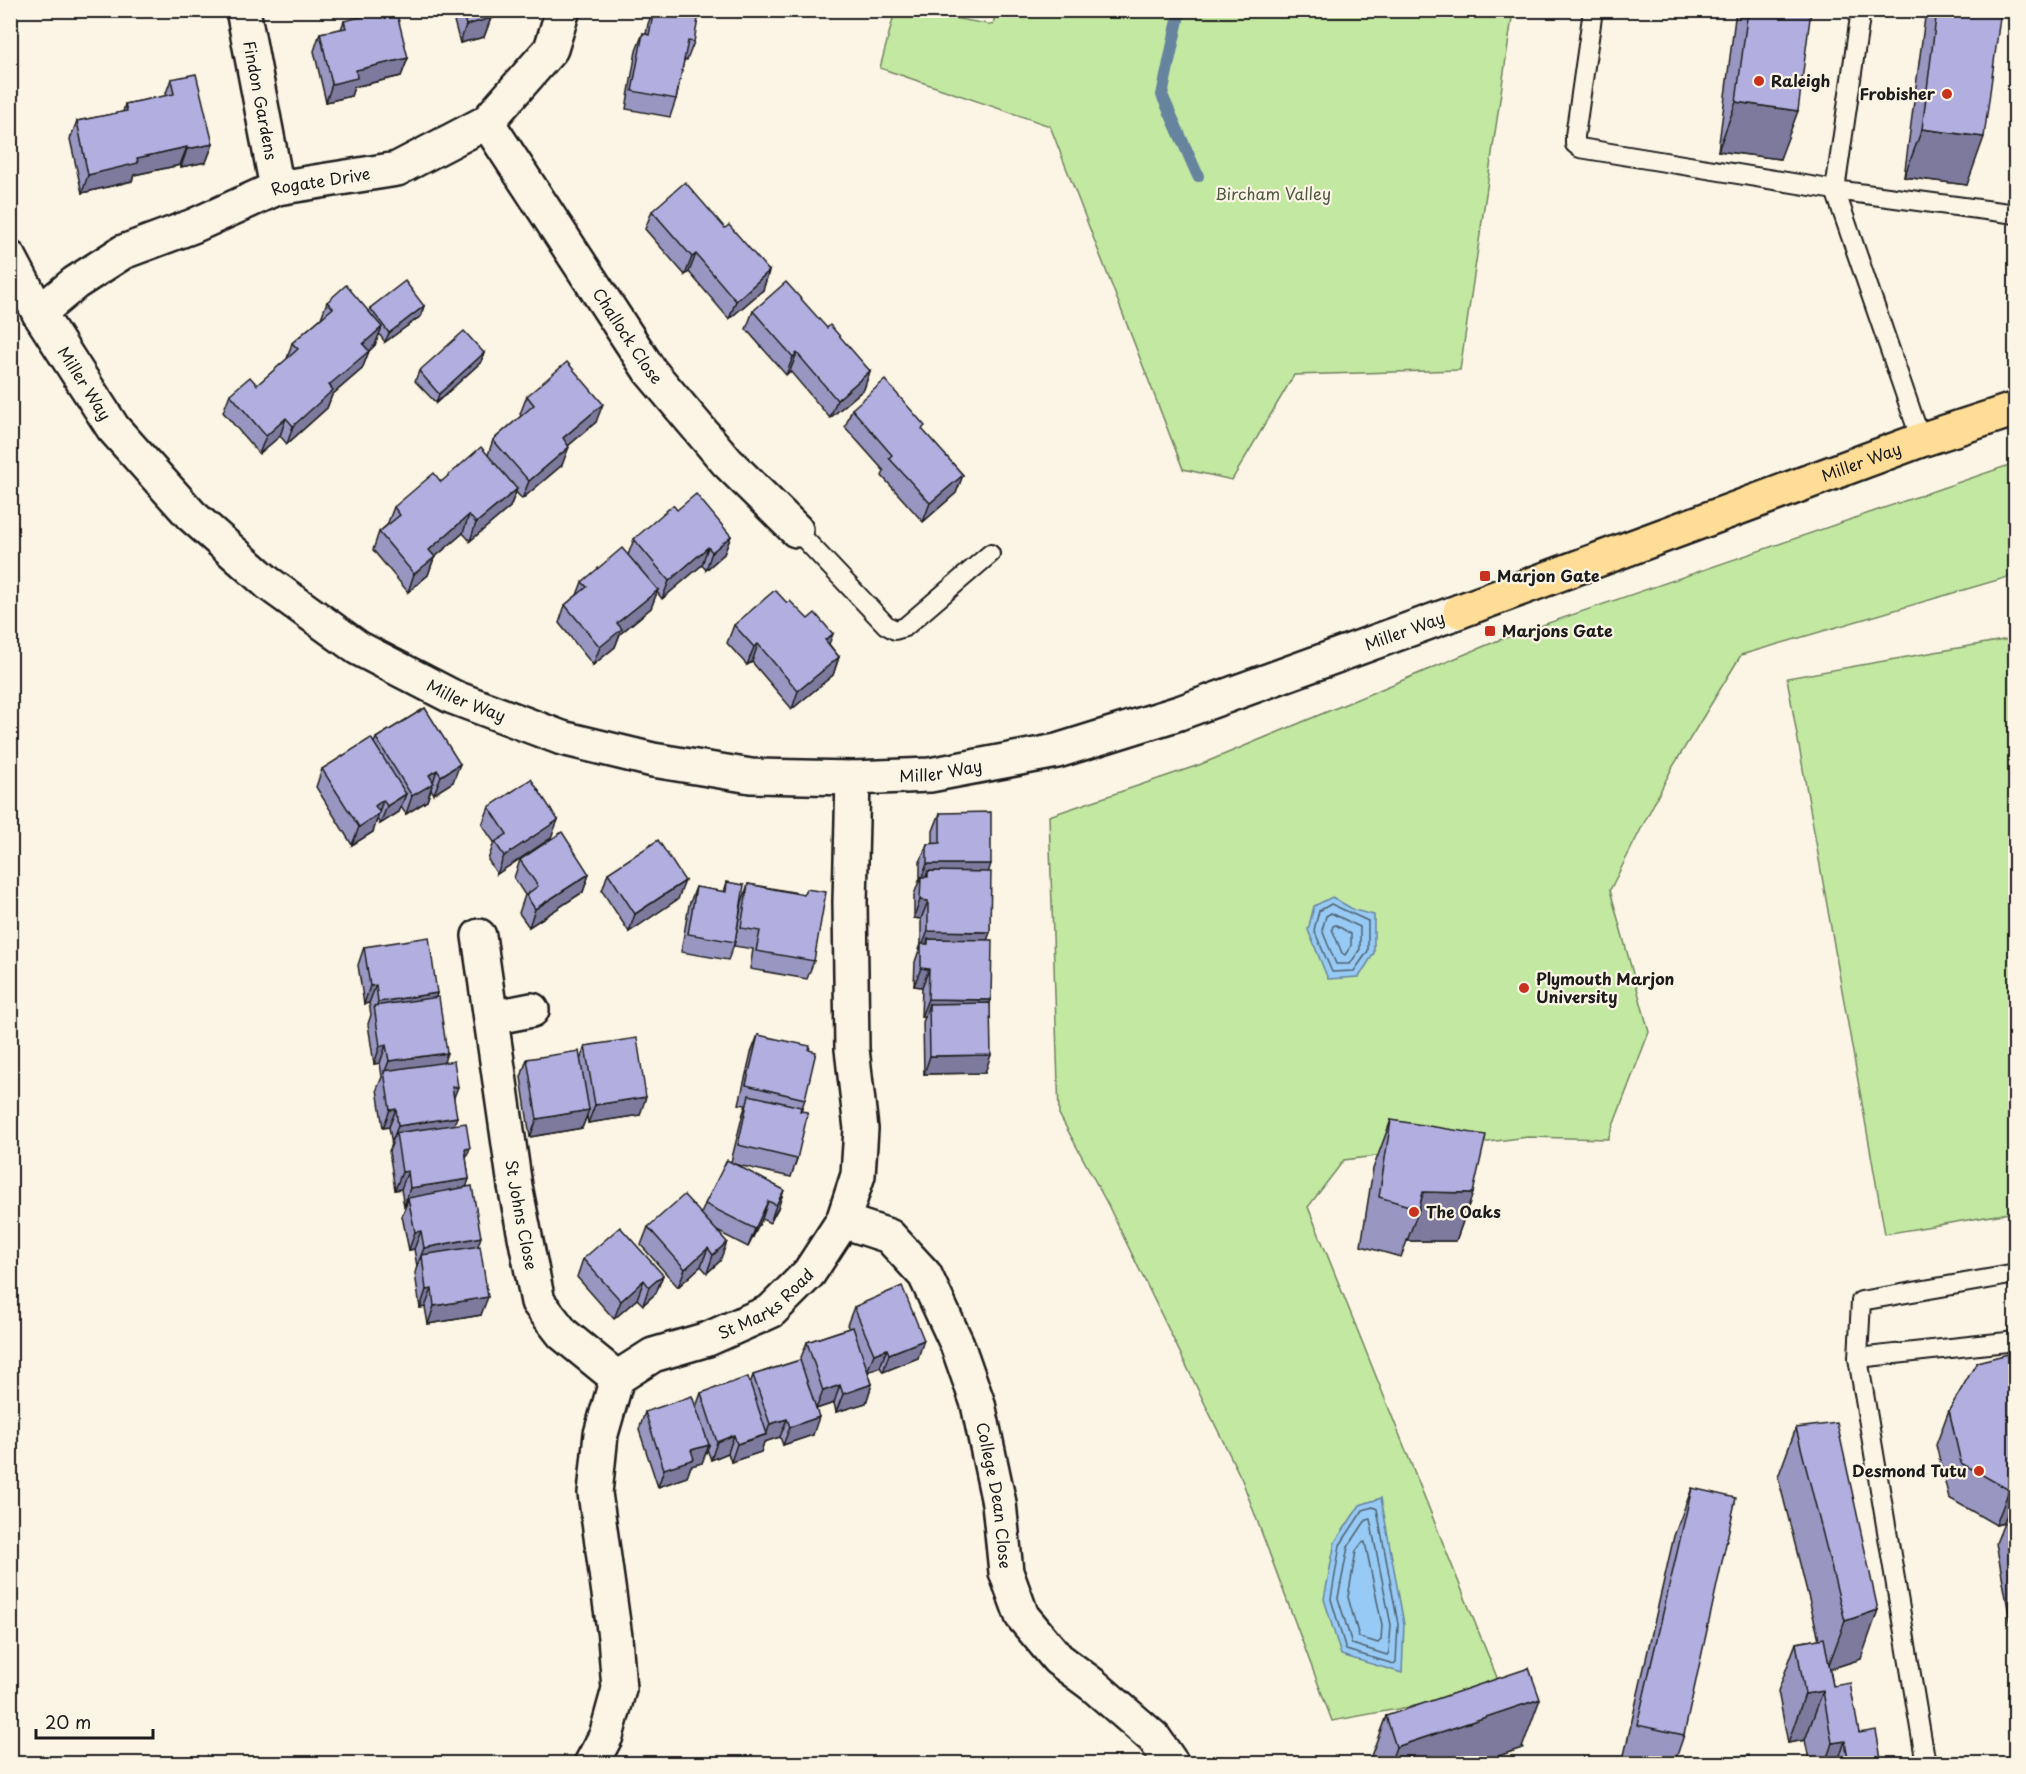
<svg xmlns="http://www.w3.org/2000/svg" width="2026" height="1774" font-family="'Playpen Sans',sans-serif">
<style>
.green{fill:#c3e8a2;stroke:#70825f;stroke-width:1.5}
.water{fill:#97caf4;stroke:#66849e;stroke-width:1.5}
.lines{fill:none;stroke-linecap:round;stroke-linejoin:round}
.shore{stroke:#4d6272;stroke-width:1.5}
.stream{stroke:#66849e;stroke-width:12}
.lane-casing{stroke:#1c1c1c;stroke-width:22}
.street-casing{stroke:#1c1c1c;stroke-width:38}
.secondary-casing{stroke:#1c1c1c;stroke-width:38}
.primary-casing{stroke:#1c1c1c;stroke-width:38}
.lane{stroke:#fcf5e5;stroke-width:18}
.street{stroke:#fcf5e5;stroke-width:33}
.secondary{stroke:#fcf5e5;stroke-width:33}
.primary{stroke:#ffdd96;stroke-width:33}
.wall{fill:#9996c1;stroke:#1c1c1c;stroke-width:1.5}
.shaded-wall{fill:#7d7a9d;stroke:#1c1c1c;stroke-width:1.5}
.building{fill:#b2afe0;stroke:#1c1c1c;stroke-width:1.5}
.poi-dot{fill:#c8321e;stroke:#fcf5e5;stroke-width:2}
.labels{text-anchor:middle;stroke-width:4.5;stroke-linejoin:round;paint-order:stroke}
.poi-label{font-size:16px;font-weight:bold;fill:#1c1c1c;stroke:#fcf5e5;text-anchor:start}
.street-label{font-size:16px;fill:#1c1c1c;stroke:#fcf5e5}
.park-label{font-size:16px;fill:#4e5944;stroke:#fcf5e5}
</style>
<rect width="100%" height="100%" fill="#fcf5e5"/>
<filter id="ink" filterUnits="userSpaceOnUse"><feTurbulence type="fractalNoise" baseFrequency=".0167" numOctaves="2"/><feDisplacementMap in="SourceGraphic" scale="12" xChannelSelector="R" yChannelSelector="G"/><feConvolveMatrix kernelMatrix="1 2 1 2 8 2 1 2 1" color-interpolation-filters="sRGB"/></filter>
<g filter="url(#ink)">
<g class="green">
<path d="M996,10l517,1 -53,359 -166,5 -62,105 -49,-11 -133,-343 -170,-58 15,-57h17l81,14z"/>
<path d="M2015,463v112l-274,80 -69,113 -62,122 39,142 -41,107 -80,-2 -184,23 -36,47 194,483 -170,31 -90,-241 -134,-275 -49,-91 -10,-298 150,-51 300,-125z"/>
<path d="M2015,638v574l-130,22 -98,-556z"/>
</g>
<g class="water">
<path d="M1332,897l22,13 20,5v38l-15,24 -31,2 -20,-49 6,-24z"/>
<path d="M1381,1498l23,126 -2,49 -61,-18 -17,-56 11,-57 25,-37z"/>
</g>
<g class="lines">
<g class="shore">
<path d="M1331,904l37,17v30l-14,20 -22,1 -18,-42 5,-19z"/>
<path d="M1331,913l29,14v22l-10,15h-14l-14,-34 4,-14z"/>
<path d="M1336,925l15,9v12l-6,9 -3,-2 -10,-24 1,-3z"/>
<path d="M1373,1507l4,2 21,115 -2,38 -2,2 -48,-14 -15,-51 9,-54 23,-35z"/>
<path d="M1370,1519l21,106 -2,27 -2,3 -35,-11 -14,-46 10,-51 18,-27z"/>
<path d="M1365,1542l17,83 -1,15 -3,3 -19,-6 -11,-40 8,-46 6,-8z"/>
</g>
<path class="stream" d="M1180,10l-18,85 36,81"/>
<g class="lane-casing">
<g id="lane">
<path d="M1593,10l-18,126v8l5,4 255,42 181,24"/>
<path d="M1861,10l-26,180 86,250"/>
<path d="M796,530l90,95 9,5 10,-3 85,-73"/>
<path d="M1858,1358l158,-17"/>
<path d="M1926,1764l-68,-406 3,-57 155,-27"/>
</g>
</g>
<g class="street-casing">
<g id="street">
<path id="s1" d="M243,10l34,178"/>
<path id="s2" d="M487,122l163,249 77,91 69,68"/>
<path id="s3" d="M39,313l36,-30 48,-31 70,-26 84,-38 120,-19 90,-47 64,-73 12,-39"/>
<path id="s4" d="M479,936l36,250 23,116 25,32 54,44"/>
<path d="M491,1018l41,-8"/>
<path id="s5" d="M843,1221l46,15 36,39 32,69 21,60 21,99 7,69 16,44 36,43 35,26 61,53 18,26"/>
<path id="s6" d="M591,1764l15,-28 13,-47 -4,-52 -20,-144 6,-59 16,-56 36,-23 55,-16 63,-28 38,-38 34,-52 15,-46 3,-46 -9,-80 -2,-147 3,-124"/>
</g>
</g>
<g class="secondary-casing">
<g id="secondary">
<path id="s7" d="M10,258l29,55 74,115 78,87 77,68 90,65 95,49 109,41 91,22 98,16 102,2 77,-3 127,-24 122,-38 281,-102"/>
</g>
</g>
<g class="primary-casing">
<g id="primary">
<path id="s8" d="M1460,611l461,-171 95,-31"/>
</g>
</g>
<use href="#lane" class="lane"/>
<use href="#street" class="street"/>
<use href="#secondary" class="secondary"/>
<use href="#primary" class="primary"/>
</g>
<g class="wall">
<path d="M451,10h55l-2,5 -13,3 -7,19 -24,6z"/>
<path d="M653,10h41v32l-7,18h-3l-8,39 -6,18 -44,-8 10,-58 7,-18 3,1 2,-10z"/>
<path d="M1736,10h75l-31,149 -62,-8z"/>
<path d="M1926,10h75l-34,175 -63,-8z"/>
<path d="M344,21l64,37 -7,18 -47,11 -3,9 -25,6 -12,-51 6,-18 21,-4z"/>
<path d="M171,79l42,65 -7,18 -25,5 -1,-2 -46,10 -2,6 -50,12 -12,-54 7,-18 46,-9 2,-8 40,-8z"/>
<path d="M652,211l73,17 44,43 -6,19 -34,29 -40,-47 -4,3 -40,-46z"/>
<path d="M327,302l42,10 1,-4 51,8 -36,26 -6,-8 -4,11 -6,6 -7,18 -30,26 -5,13 -40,36 -7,-8 -21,18 -36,-42 7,-18 27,-9 30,-26 5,-16 29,-25z"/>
<path d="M753,311l74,17 43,43 -6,18 -34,29 -40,-47 -4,4 -40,-46z"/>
<path d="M484,353l-3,9 -45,41 -21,-22 4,-10z"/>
<path d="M527,396l69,26 -28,24 -6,19 -40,34 -6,-7 -6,15 -40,34 -7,-8 -29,25 -6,17 -20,17 -35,-42 6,-18 8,-7 7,-18 47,-25 47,-27 5,-15 28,-24 -1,-2z"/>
<path d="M852,409l71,22 40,44 -7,18 -33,29 -41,-46 2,-5 -39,-44z"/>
<path d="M677,510l54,26 -7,18 -18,16 -4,-5 -40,34 -5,-7 -6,16 -31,26 -5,13 -22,18 -34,-42 6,-18 12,-10 5,-13 46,-27 6,-16z"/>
<path d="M787,603l42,41 10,13 -6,18 -41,34 -40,-47 -5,3 -20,-22 7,-18z"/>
<path d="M425,708l28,74 -19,12 -3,-5 -4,12 -21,13 -5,-7 -2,5 -19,12 -3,-5 -4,13 -21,13 -36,-58 6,-18 52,-26 2,-5z"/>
<path d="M489,807l62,31 -54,36 -9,-14 6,-18 -12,-17z"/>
<path d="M940,813l48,59 2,60 -3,8 4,60 -1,3 -5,70 -61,1 -1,-52 2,-5h-4l1,-30 -8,-1 1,-24 6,-18v-25l-7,-1v-23l6,-17v-16l7,-18h6v-13z"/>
<path d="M520,860l69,14 -6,18 -54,35 -10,-14 6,-18 -11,-17z"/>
<path d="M608,873l70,26 -49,33 -27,-41z"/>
<path d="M727,882l8,60 -7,18 -47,-8 8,-47 7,-18 28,5z"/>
<path d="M748,884l56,10 2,-5 8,72 -7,18 -57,-10 3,-20 -19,-3 8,-44z"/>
<path d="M364,947l73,46 -1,4 8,65 10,35v27l12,35 3,20 -3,8 12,59 3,69 -53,9 -3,-17 -5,1 -5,-35 2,-7 -3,-17 -5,1 -7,-34 4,-11 -2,1 -3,-17 -6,1 -6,-39 3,-7 -3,-17 -6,1 -6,-39 5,-12 -2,-14 -6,1 -6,-40 3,-9 -2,-12 -5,1 -6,-39z"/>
<path d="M758,1035l51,15 -4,49 -4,12 -4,48 -6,18 -58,-13 51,26 -6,18 -8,15 -8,-4 -14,28 -31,-16 3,30 -13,12 -6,-7 -23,21 -37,-42 7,-18 53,-13 4,-10 26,-42 12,-49 3,-8 -7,-1 12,-51z"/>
<path d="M585,1046l55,69 -52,8 -1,-7 -5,12 -52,9 -9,-60 6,-18 54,-1z"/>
<path d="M1391,1120l82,73 -17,48h-49l-6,16 -40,-11 12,-77z"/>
<path d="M583,1259l80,16 -7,18 -13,12 -6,-6 -23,20 -37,-42z"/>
<path d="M854,1307l64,51 -35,14 -3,-5 -12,5 4,12 -6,19 -30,9 -2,-9 -18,6 -3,26 -30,10 -3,-8 -16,5 -3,10 -30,10 -3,-9 -17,7 -4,-11 -5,14 -11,3 -4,11 -29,10 -19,-57 6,-18 51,-5 5,-14 49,-9 3,-9 47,-15 7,-18 42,-14 -2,-3z"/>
<path d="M2016,1352v284h-3l-17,-93 8,-20 -8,2 -47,-27 -13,-53 13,-35z"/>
<path d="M1796,1428l65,231 -31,10 3,17 26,47 23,31h-72l-5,-24 -17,3 -10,-52 18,-48 23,-4 -41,-162z"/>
<path d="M1692,1488l-8,247 -10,29h-52l52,-228z"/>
<path d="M1386,1716l136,32 -47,16h-107z"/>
</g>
<g class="shaded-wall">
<path d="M484,10h22l-2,5 -24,6z"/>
<path d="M491,18l-7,19 -24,6 6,-18z"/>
<path d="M408,58l-7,18 -47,11 -3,9 -25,6 6,-18 24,-14z"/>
<path d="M1736,102l62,9 -18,48 -62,-8z"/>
<path d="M1922,129l62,8 -17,48 -63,-8z"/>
<path d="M213,144l-7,18 -25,5 6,-18z"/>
<path d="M187,147l-7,18 -46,10 -2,6 -50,12 6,-18 49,-17z"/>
<path d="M696,254l-7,18 -4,3 7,-18z"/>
<path d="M769,271l-6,19 -34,29 7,-18z"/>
<path d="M424,306l-3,10 -36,26 4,-9z"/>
<path d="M382,327l-7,18 -6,6 -7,18 -30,26 -5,13 -40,36 6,-18 70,-82z"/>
<path d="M484,353l-3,9 -45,41 3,-9z"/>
<path d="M797,353l-7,18 -4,4 7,-18z"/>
<path d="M870,371l-6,18 -34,29 7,-18z"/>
<path d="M603,404l-7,18 -40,34 7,-18z"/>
<path d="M286,418l-6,18 -21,18 7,-18z"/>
<path d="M569,447l-7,18 -40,34 7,-18z"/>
<path d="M963,475l-7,18 -33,29 7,-19z"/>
<path d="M517,489l-7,18 -40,34 6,-18z"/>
<path d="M469,515l-6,18 -29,25 -6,17 -20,17 6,-18 15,-24z"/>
<path d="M731,536l-7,18 -18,16 6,-18z"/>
<path d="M708,547l-6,18 -40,34 7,-18z"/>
<path d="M658,590l-7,18 -31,26 -5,13 -22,18 7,-18 17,-24z"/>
<path d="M833,634l-7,18 -1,-12z"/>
<path d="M758,644l-6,18 -5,3 7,-18z"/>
<path d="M839,657l-6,18 -41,34 6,-18z"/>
<path d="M460,764l-7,18 -19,12 7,-18z"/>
<path d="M437,770l-10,31 -21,13 6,-18 17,-21z"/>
<path d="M406,794l-7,18 -19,12 7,-18z"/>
<path d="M383,800l-10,32 -21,13 7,-18 16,-21z"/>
<path d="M558,820l-7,18 -54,36 7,-18z"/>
<path d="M927,864h64l-6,18 -57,-5v-6l-4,11h-4z"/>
<path d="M589,874l-6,18 -54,35 6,-18z"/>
<path d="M685,881l-7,18 -49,33 6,-18z"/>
<path d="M920,900l8,1 -7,18 -7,-1z"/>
<path d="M928,931l62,1 -6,18 -56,-11 -3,10h-4z"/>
<path d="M921,968l8,1 -7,18 -8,-1z"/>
<path d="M376,985l-7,18 -5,1 6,-18z"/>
<path d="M437,993l-6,19 -56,-1 3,-9z"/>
<path d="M928,999l63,1 -7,18 -55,-14 -4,13h-4z"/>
<path d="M386,1045l-6,18 -6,1 6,-18z"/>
<path d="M447,1053l-6,18 -57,3 5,-13z"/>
<path d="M991,1055l-6,18 -61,1 6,-18z"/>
<path d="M452,1087h6l-7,18z"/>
<path d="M646,1097l-6,18 -52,8 7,-18z"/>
<path d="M396,1109l-7,18 -6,1 7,-18z"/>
<path d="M589,1110l-7,18 -52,9 7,-18z"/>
<path d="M457,1117l-7,18 -54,-2 -5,11 7,-18z"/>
<path d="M470,1148l-7,19 2,-18z"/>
<path d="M408,1171l-7,18 -6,1 7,-18z"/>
<path d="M469,1179l-6,18 -55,1 -2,7 -2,1 6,-18z"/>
<path d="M784,1190l-6,18 -8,15 6,-18z"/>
<path d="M1423,1192l50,1 -17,48h-49l12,-32z"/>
<path d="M768,1201l-6,18 -14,28 7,-18z"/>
<path d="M421,1231l-7,18 -5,1 6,-18z"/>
<path d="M481,1237l-6,18h-53l-5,11 7,-18z"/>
<path d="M727,1242l-7,19 -13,12 6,-18z"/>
<path d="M708,1248l-7,18 -23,21 7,-18z"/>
<path d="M663,1275l-7,18 -13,12 6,-18z"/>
<path d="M644,1280l-7,19 -23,20 7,-18z"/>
<path d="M432,1289l-7,18 -5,1 6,-18z"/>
<path d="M488,1297l-7,18 -53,9 6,-18z"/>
<path d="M924,1340l-6,18 -35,14 6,-18z"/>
<path d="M887,1349l-7,18 -13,5 7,-18z"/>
<path d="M872,1384l-6,19 -30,9 7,-18z"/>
<path d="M840,1385l-6,18 -18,6 7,-18z"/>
<path d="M819,1417l-6,18 -30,10 7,-18z"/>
<path d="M787,1419l-7,18 -16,5 -3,10 -30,10 6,-18 29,-9 4,-11z"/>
<path d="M734,1435l-6,18 -17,7 6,-18z"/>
<path d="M709,1445l-7,18 -11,3 -4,11 -29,10 6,-18 27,-19z"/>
<path d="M2016,1488v32l-7,-12 -5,15 -8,2 13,-35z"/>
<path d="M1878,1610l-17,49 -34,11 18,-49z"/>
<path d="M1823,1691l-18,49 -17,3 17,-49z"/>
<path d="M1540,1699l-18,49 -47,16h-85l6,-17z"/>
<path d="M1845,1741l-8,23h-12l7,-21z"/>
</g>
<g class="building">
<path d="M388,10h8l12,48 -52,12 1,8 -25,6 -12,-51 26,-5 -2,-7z"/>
<path d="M462,10h27l2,8 -25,7z"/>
<path d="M654,10h29l16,3 -5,29 -6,-1 -12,58 -44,-8 11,-58 6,2z"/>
<path d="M1748,10h63l-13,101 -62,-9z"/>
<path d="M1937,10h64l-17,127 -62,-8z"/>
<path d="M196,74l17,70 -26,5v-2l-50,11 1,5 -50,12 -11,-54 50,-10 -2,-7 49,-10 -3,-15z"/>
<path d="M685,182l40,46 4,-3 40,46 -33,30 -40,-47 -4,3 -40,-46z"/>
<path d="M405,281l19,25 -35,27 -19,-25z"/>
<path d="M786,282l41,46 3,-3 40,46 -33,29 -40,-47 -4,4 -40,-46z"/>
<path d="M346,285l36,42 -19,17 6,7 -40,34 4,5 -40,36 -7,-8 -20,18 -36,-42 20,-17 7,8 41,-36 -6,-6 41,-35 -6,-6z"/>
<path d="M464,331l20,22 -45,41 -20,-23z"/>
<path d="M567,362l36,42 -40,34 6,9 -40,34 -36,-41 41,-35 -7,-9z"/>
<path d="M885,380l40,46 -3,3 41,46 -33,28 -41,-45 3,-3 -40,-46z"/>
<path d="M481,447l36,42 -41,34 -7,-8 -40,35 6,7 -21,17 -35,-42 21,-17 -6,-8 40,-34 7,9z"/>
<path d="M696,494l35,42 -19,16 -4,-5 -39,34 -35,-42 39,-34 4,5z"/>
<path d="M622,548l36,42 -41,33 5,6 -22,18 -35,-42 22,-18 -5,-5z"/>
<path d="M775,590l12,13 3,-2 18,18 7,-6 18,21 -8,6 14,17 -41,34 -40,-47 -4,3 -20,-22z"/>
<path d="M425,708l35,56 -19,12 -4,-6 -8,5 5,8 -22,13 -36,-58z"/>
<path d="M371,738l35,56 -19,12 -4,-6 -8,6 5,7 -21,14 -37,-58z"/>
<path d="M531,779l27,41 -54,36 -9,-14 12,-8 -18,-27z"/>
<path d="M991,812v52h-64v-20l13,-1v-30z"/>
<path d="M562,832l27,42 -54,35 -9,-14 12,-9 -18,-26z"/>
<path d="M658,840l27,41 -50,33 -27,-41z"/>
<path d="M928,871l63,1 -1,60 -62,-1v-30l-8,-1 1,-23h7z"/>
<path d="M727,882l17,3 -9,57 -47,-8 8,-47 30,5z"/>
<path d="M748,884l56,11 2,-6 20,3 -12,69 -58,-10 4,-20 -19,-3z"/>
<path d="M429,937l8,56 -59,9 -2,-17 -6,1 -6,-39z"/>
<path d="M928,939l64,1 -1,60 -63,-1 1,-30 -8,-1v-24h7z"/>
<path d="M439,997l8,56 -58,8 -3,-16 -6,1 -6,-40z"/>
<path d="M990,1003l1,52 -61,1 -1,-52z"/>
<path d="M758,1035l52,11 -1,4 7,2 -11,47 -59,-14z"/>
<path d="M637,1038l9,59 -51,8 -10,-59z"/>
<path d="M579,1051l10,59 -52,9 -10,-60z"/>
<path d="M454,1061l4,26h-6l5,30 -59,9 -2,-17 -6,1 -6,-39z"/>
<path d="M749,1095l52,12 -1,4 8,1 -11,47 -59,-14z"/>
<path d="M1391,1120l95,15 -13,58 -50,-1 -4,17 -40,-12z"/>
<path d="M466,1123l4,25 -5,1 4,30 -59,9 -2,-17 -6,1 -6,-39z"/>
<path d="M727,1160l57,30 -8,15 -8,-4 -13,28 -50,-25z"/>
<path d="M472,1186l9,51 -57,11 -3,-17 -6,1 -7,-34z"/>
<path d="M684,1195l43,47 -14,13 -5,-7 -23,21 -37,-42z"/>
<path d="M620,1227l43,48 -14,12 -5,-7 -23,21 -38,-42z"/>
<path d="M480,1246l8,51 -54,9 -2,-17 -6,1 -4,-35z"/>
<path d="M902,1286l22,54 -35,14 -2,-5 -13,5 -20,-47z"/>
<path d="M853,1327l19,57 -29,10 -3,-9 -17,6 -16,-49z"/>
<path d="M2016,1352v136l-7,2 -48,-27 -12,-53 28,-48z"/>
<path d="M800,1360l19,57 -29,10 -3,-8 -17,5 -17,-49z"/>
<path d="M748,1377l19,57 -30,10 -3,-9 -17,7 -16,-49z"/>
<path d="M692,1396l17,49 -18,5 3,9 -30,10 -19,-57z"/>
<path d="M1837,1423l41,187 -33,11 -49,-193z"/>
<path d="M1692,1488l44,10 -52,237 -47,-10z"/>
<path d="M2016,1506v38l-7,-36z"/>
<path d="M1824,1638l9,48 17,-3 9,50 17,-3 6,34h-33l-4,-23 -13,2 -9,-52 -18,3 -9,-51z"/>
<path d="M1529,1668l11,31 -144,48 -10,-31z"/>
<path d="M1749,1755l2,9h-36l-1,-3z"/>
</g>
</g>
<g class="poi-dot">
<circle cx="1759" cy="81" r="6"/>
<circle cx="1947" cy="94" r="6"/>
<rect x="1479" y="570" width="12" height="12" rx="3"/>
<rect x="1484" y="625" width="12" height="12" rx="3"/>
<circle cx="1524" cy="988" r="6"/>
<circle cx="1414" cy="1212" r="6"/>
<circle cx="1979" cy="1471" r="6"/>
</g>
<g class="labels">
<g class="poi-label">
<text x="1771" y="87">Raleigh</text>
<text x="1935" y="100" text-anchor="end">Frobisher</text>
<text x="1497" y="582">Marjon Gate</text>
<text x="1502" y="637">Marjons Gate</text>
<text x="1536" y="985">Plymouth Marjon<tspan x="1536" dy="18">University</tspan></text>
<text x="1426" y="1218">The Oaks</text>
<text x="1967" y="1477" text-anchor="end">Desmond Tutu</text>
</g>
<g class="street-label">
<text dy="6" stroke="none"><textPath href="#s1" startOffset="92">Findon Gardens</textPath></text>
<text dy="6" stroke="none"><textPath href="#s3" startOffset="315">Rogate Drive</textPath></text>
<text dy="6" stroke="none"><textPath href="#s2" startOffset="256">Challock Close</textPath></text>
<text dy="6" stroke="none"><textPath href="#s7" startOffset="146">Miller Way</textPath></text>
<text dy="6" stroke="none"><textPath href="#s8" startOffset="428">Miller Way</textPath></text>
<text dy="6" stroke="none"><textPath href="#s7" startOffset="1622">Miller Way</textPath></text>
<text dy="6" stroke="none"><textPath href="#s7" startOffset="650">Miller Way</textPath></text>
<text dy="6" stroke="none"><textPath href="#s7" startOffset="1136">Miller Way</textPath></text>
<text dy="6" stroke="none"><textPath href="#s4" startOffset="282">St Johns Close</textPath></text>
<text dy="6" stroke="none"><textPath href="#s6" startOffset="564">St Marks Road</textPath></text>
<text dy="6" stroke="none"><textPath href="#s5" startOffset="334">College Dean Close</textPath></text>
</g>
<g class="park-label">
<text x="1273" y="200">Bircham Valley</text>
</g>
</g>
<rect width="2026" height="1774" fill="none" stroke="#fcf5e5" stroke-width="36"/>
<rect x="18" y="18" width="1990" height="1738" fill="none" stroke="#1c1c1c" stroke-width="2" filter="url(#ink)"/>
<path d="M36 1729v9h117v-9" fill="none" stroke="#1c1c1c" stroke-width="3"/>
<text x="45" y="1729" font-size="18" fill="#1c1c1c" stroke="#fcf5e5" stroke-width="4.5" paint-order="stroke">20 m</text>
</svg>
